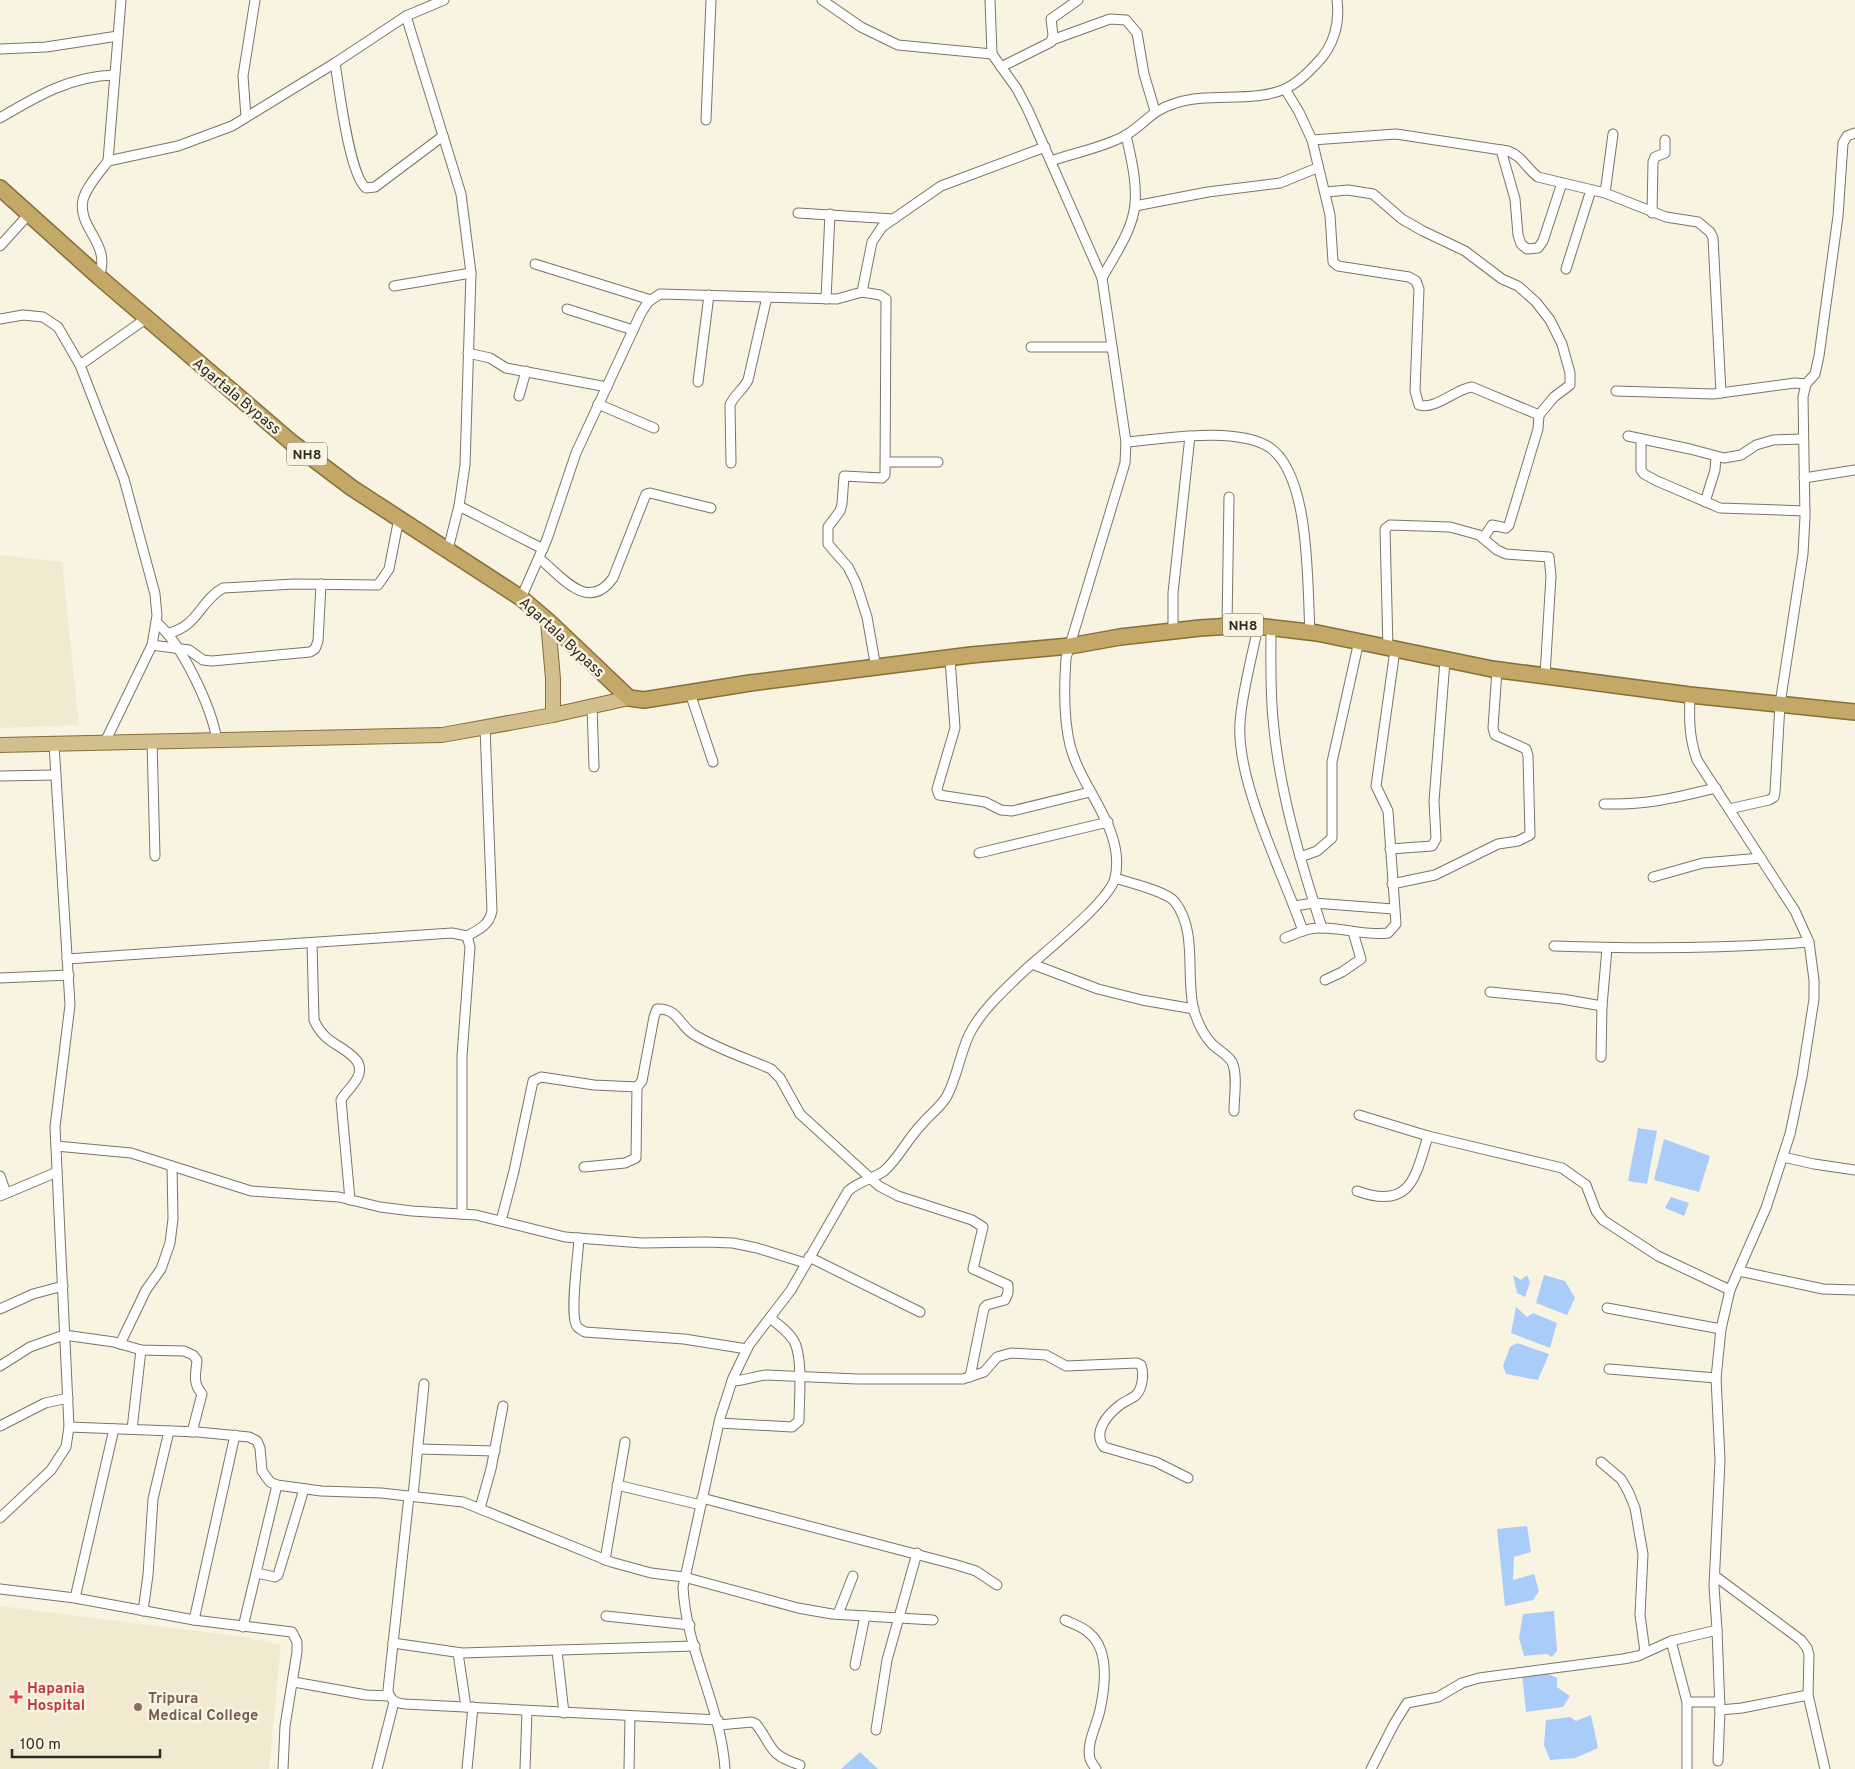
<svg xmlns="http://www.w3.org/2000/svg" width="1855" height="1769" font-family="Overpass,sans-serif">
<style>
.built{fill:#f1ead0}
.water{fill:#aaccf9}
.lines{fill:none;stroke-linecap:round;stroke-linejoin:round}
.minor-casing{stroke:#7a7666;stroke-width:11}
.primary-casing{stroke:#866f38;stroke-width:16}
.trunk-casing{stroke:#866f38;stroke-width:18}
.minor{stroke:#fff;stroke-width:9}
.primary{stroke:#d3be8e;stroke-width:14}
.trunk{stroke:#c4a868;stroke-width:15}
.health-dot{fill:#e0444e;stroke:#f9f4e2;stroke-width:2}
.education-dot{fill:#8d6e63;stroke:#f9f4e2;stroke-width:2}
.labels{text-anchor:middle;stroke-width:5;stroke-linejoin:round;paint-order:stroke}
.shield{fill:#f9f4e2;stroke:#6a675d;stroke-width:1}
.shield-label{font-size:14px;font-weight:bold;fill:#2c2b24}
.street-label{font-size:15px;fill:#2c2b24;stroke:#f9f4e2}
.health-label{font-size:15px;font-weight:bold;fill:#be3a42;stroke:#f9f4e2;text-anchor:start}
.education-label{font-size:15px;font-weight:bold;fill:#785e54;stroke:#f9f4e2;text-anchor:start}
</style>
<rect width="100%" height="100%" fill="#f9f4e2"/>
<g class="built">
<path d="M0,555l62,7 17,163 -79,3z"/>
<path d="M0,1606l245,31 36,8 -12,124h-269z"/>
</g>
<g class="water">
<path d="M1638,1128l19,3 -10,53 -19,-3z"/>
<path d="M1664,1139l46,17 -11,36 -45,-12z"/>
<path d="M1671,1197l18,6 -5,13 -19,-8z"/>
<path d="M1513,1275l8,5 6,-5 3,7 -5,15 -8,-4z"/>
<path d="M1544,1275l21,6 10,17 -8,17 -31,-12z"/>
<path d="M1516,1307l11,10 6,-4 24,10 -7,25 -39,-15z"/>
<path d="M1517,1343l32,11 -11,26 -32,-6 -3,-8 7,-19z"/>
<path d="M1527,1526l4,26 -17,5 -1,23 21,-6 5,17 -6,9 -28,6 -8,-77z"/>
<path d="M1554,1611l3,40 -5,6 -5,-3 -23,2 -5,-18 4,-24z"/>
<path d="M1543,1671l14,7v9l13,9 -7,11 -37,5 -4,-38z"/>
<path d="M1591,1715l7,33 -23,10 -25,2 -6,-15 2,-25 24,-3 6,4z"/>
<path d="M860,1752l18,17h-37z"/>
</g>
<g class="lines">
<g class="minor-casing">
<g id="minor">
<path d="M822,0l39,27 37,18 94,9"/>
<path d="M406,16l55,178 10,79 -6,192 -6,41 -11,43"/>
<path d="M1052,40l58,-21 16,1 11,13 7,41 11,37"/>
<path d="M0,49l46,-2 72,-11"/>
<path d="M335,63c4,24 14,112 31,125l9,-1 68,-51"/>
<path d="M1001,67l50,-25 2,-7 -2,-16 27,-19"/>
<path d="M1285,89l14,23 13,28 18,75 3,47 5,4 71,11 7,4 3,8 -4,102 4,14c17,5 36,-16 53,-18l67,28 -1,14 -29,96 -3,3 -14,-3 -8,12"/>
<path d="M246,117l-3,-41 12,-76"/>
<path d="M0,118c37,-22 71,-42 114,-43"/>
<path d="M706,120l5,-120"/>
<path d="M1312,140l84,-6 112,17c14,5 18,17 30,26l67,16 61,24 32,5 12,10 3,6 8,155"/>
<path d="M1501,150l14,49 3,36 3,9 6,5 11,-1 5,-7 19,-58"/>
<path d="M108,161l13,-161"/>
<path d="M1051,161c22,-8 55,-14 75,-26 20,-12 24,-24 50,-32 34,-11 77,0 109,-14 13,-6 23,-16 32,-26 17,-17 23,-40 20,-63"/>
<path d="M1326,192l22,-2 25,4 29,25 21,12 42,20 37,28 16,7 18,16 14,18 12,24 8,29v12l-16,12 -15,18"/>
<path d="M1605,193l8,-59"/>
<path d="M1135,206l73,-14 72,-9 37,-15"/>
<path d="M798,213l96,6"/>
<path d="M1652,213l1,-51 2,-5 10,-4v-13"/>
<path d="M0,246l29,-32"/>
<path d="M535,264l116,36"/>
<path d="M1566,269l25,-79"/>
<path d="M99,277c13,-34 -22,-48 -16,-77 3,-13 17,-28 25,-39l70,-15 54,-20 103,-63 71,-47 38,-16"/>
<path d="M1102,278c12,-22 31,-48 33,-74 2,-23 -4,-46 -9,-69"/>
<path d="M394,286l77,-13"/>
<path d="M862,292l18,3 6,4 -1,176 -3,3 -38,-2 -2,28 -2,7 -12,16v17l20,23 8,16 11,34 9,51"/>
<path d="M826,299l4,-85"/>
<path d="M567,309l66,21"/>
<path d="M0,319l23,-4 20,2 15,10 22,38 44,114 31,115 2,22 -5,29 -47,97"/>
<path d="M1031,347h81"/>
<path d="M468,353l22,5 16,10 101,19"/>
<path d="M80,365l67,-47"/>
<path d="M698,382l11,-87"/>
<path d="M1616,391l97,3 82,-11 11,1"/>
<path d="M519,396l7,-25"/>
<path d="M598,404l56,24"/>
<path d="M1628,436l62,13 34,9 17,-3 15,-10 17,-5 29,-1"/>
<path d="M1641,439v31l3,4 13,7 63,27 85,3"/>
<path d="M1126,442c38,-3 109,-16 143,5 42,28 38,138 41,185"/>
<path d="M886,462h52"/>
<path d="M731,463l-1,-58c4,-10 13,-15 18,-25l19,-83"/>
<path d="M1804,478l51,-8"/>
<path d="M1705,502l10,-32 1,-13"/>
<path d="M459,506l84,43"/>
<path d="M539,558c23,19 49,55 74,20l33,-84 4,-1 61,15"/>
<path d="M521,598l26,-59 29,-86 65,-140 7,-11 12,-8 177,5 25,-7 10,-50 10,-15 59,-41 104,-39"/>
<path d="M156,622c26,22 55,84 61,118"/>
<path d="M1227,626l2,-129"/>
<path d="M1258,626c-6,32 -16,65 -18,97 -4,59 43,150 63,208"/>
<path d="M1271,627c0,30 -1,61 2,92 6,71 27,141 49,209"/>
<path d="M1173,631v-38l17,-157"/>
<path d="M169,633c29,-7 31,-32 54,-45l71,-4 84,1 11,-16 10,-51"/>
<path d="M152,645l37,5 14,10 9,1 98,-9 5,-3 3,-8 3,-57"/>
<path d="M1388,648l-3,-119 5,-4 60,2 29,8 18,15 9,4 43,3 2,19 -6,99"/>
<path d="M950,659l5,69 -18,61 2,6 46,7 16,8 11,1 78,-19"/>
<path d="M690,693l23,69"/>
<path d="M592,705l2,62"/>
<path d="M152,741l3,115"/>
<path d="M0,776l56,-1"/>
<path d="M1604,804c43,1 71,-6 112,-16"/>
<path d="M1729,809l40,-9 5,-3 1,-5 5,-88 23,-150 2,-37 -2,-120 3,-13 9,-10 4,-18 19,-140 5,-73 4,-7 8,-3"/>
<path d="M1390,849l42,-3 4,-7 -2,-38 11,-140"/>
<path d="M979,853l129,-31"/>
<path d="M1300,857l17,-6 15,-13v-76l27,-121"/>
<path d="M1653,877l50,-14 58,-5"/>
<path d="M1115,878c15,5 51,13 60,24 23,30 10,74 19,109 4,12 9,24 18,33 6,6 16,11 20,18 6,13 2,35 2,49"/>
<path d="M1392,884l43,-9 63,-31 20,-3 12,-6 -2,-79 -2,-7 -31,-14 -2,-7 4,-58"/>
<path d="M1294,906l20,-3 79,6"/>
<path d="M467,936c13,-7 22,-11 25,-25l-7,-184"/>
<path d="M1285,938c12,-5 24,-11 37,-10 23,0 44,8 66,5l8,-9 -8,-113 -12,-25 19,-136"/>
<path d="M312,943l2,77c11,25 29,24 42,40 4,4 4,9 3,14 -3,10 -13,17 -18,26l9,100"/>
<path d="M1554,946c86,3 170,3 255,-4"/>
<path d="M67,959l385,-26 15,3 3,11 -8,109v158"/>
<path d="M1032,964l66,25 44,11 52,9"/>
<path d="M0,978l69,-3"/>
<path d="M1325,980l17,-8 19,-13 -8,-27"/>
<path d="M1490,992l72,7 40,7"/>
<path d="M1601,1057l1,-51 5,-58"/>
<path d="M1359,1115l69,21 134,32 24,17 10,26 7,9 55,36 72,34"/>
<path d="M56,1146l75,7 120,38 88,6 41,10 32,4 64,4 89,22 77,6 63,-1 28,1 24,5 48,15"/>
<path d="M1783,1157l31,7 41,6"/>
<path d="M584,1167l41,-4 11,-5 1,-71"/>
<path d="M0,1176l6,17"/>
<path d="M1357,1191c53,19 58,-12 71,-55"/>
<path d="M0,1196l57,-24"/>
<path d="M501,1221l13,-50 19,-90 8,-4 53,8 43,2 5,-6 12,-64 3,-8c21,-1 22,16 36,25 24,15 53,24 78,35l9,9 20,36 79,72 19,10 74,24 11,7 -10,42 35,16v8l-3,7 -18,5 -3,3 -14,69"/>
<path d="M579,1238c-1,20 -8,65 -4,83 1,7 5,8 10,11l99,7 63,10"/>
<path d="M809,1257l111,55"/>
<path d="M1739,1271l84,18 32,1"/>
<path d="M1607,1308l114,21"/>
<path d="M0,1309l33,-15 30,-8"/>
<path d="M120,1344l26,-54 15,-21 9,-26 3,-24 -1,-52"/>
<path d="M0,1366l30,-19 34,-12 50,7 27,8 43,1 9,4 4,5c-1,14 -5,22 5,34l-10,38"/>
<path d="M1609,1369l107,9"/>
<path d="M732,1381c12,0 22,-5 34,-6l91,4h106l21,-7 13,-15 14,-4 35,2 20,11 71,-3 4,2c3,8 2,23 -5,30 -4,4 -11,6 -16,10 -12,9 -28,27 -16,42l52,15 32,16"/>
<path d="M719,1423l73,4 7,-6c0,-21 4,-59 -4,-78 -5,-10 -16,-18 -25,-25"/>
<path d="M0,1426l45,-23 23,-5"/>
<path d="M69,1427l129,5 51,5 8,4 3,7 2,23 8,11 7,3 44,6 60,2 82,9 148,60 40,11 33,4 114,31 34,6 101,6"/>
<path d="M132,1429l9,-79"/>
<path d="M418,1449l77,2"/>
<path d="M1601,1462l20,17 7,12 7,17 8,46 -3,61 5,37"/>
<path d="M617,1485l84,20"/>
<path d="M409,1496l-21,194c1,10 8,13 17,14l313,16"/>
<path d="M413,1496l11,-112"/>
<path d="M702,1498l255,67 19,6 21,14"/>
<path d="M480,1508l11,-39 12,-63"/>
<path d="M0,1518l51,-48 15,-23 3,-20 -14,-300 15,-122 -16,-261"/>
<path d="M605,1560l20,-118"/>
<path d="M257,1573l18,4 3,-2 26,-86"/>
<path d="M1715,1576l86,64 6,8 2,7 -1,40 17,74"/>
<path d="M0,1589l75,9 119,22 98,12 5,10v10l-12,74 -2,43"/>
<path d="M75,1598l39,-169"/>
<path d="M143,1611l5,-36 5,-76 16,-68"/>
<path d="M838,1614l15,-38"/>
<path d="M606,1616l84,9"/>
<path d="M194,1620l41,-185"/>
<path d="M1065,1620c8,4 18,7 24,13 21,17 16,54 11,77 -3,15 -14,33 -10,49 1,3 4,7 6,10"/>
<path d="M243,1627l34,-142"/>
<path d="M1717,1630l3,80 -2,51"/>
<path d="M1671,1641l16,61v67"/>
<path d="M393,1643l69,10 233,-7"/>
<path d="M557,1651l7,62"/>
<path d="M458,1653l8,54"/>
<path d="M855,1665l10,-49"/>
<path d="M294,1682l72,13 23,1"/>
<path d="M1687,1702h33"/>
<path d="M1720,1710l22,-2 66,-13"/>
<path d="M719,1725l33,-3 4,2c18,23 11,30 44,41"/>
<path d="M876,1730l11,-70 30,-107"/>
<path d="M377,1769l17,-67"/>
<path d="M467,1769l6,-62"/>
<path d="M525,1769l2,-58"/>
<path d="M629,1769l1,-53"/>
<path d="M725,1769c-4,-63 -39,-119 -42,-182l37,-169 13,-40 16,-33 42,-55 57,-99c11,-10 25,-12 36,-20 15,-13 24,-33 38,-47 8,-10 19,-17 25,-28 10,-19 13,-42 22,-61 11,-23 35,-45 54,-63 20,-19 86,-70 92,-94 11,-49 -34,-88 -45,-133 -7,-28 -6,-59 -4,-87l59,-195 1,-21 -24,-164 -74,-168 -11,-21 -25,-35 -2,-54"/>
<path d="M1371,1769l23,-45 13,-21 31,-6 24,-14 17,-5 144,-19 15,-3 33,-15 46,-11 -3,-44 6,-126 -4,-82 5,-49 9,-39 36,-82 24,-74 12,-57 12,-78v-19l-5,-38 -14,-31 -98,-151c-8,-22 -8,-42 -7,-65"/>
</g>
</g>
<g class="primary-casing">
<g id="primary">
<path d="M548,621l5,58v36"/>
<path d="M0,745l442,-10 111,-20 76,-17"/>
</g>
</g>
<g class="trunk-casing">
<path id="trunk" d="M0,188l99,89 192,165 61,46 169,110 27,23 81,77 15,2 106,-17 221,-28 99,-9 50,-9 80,-9 49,-3 68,8 175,36 198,26 165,17"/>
</g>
<use href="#minor" class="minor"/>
<use href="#primary" class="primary"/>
<use href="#trunk" class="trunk"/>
</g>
<path class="health-dot" d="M13.5 1689.5h5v5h5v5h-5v5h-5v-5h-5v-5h5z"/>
<circle class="education-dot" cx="138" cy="1707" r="5"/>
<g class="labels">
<g class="shield">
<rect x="287" y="442.5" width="40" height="23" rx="4"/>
<rect x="1223" y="613.5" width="40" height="23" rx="4"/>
</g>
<g class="shield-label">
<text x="307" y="459">NH8</text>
<text x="1243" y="630">NH8</text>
</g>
<g class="street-label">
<text transform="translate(237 396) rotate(40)" y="5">Agartala Bypass</text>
<text transform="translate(562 637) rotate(43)" y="5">Agartala Bypass</text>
</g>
<g class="health-label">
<text x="27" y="1693">Hapania<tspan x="27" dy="17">Hospital</tspan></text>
</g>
<g class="education-label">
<text x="148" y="1703">Tripura<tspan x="148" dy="17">Medical College</tspan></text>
</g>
</g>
<path d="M12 1749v8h148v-8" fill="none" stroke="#2c2b24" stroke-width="2.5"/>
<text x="20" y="1749" font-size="15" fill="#2c2b24" stroke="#f9f4e2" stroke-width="4" paint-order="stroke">100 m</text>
</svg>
